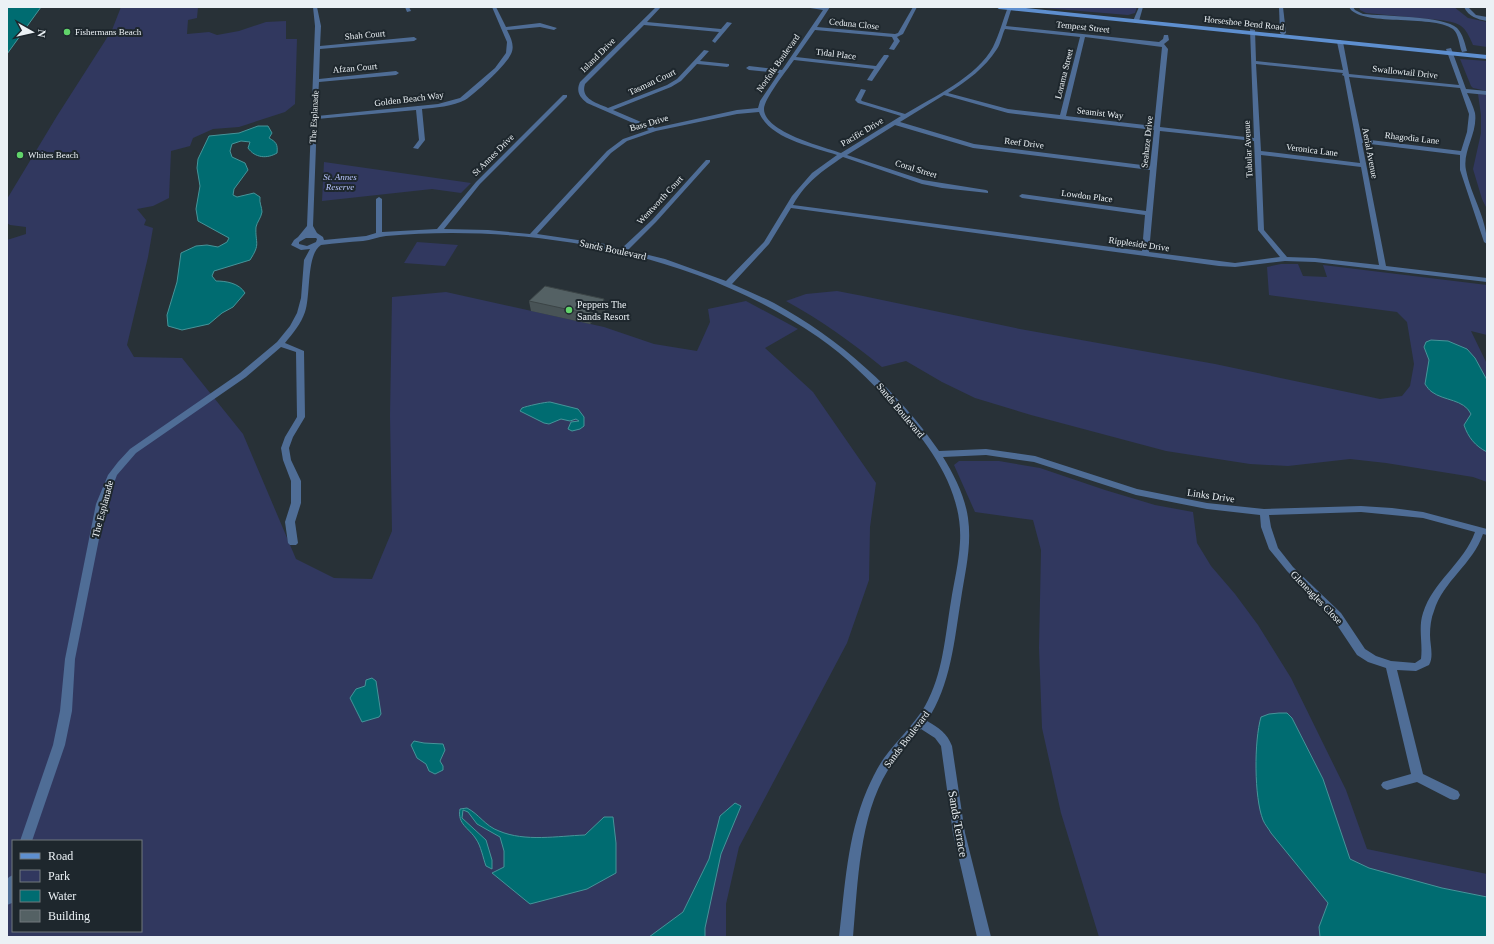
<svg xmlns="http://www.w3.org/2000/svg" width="1494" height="944" font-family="Georgia,serif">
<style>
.green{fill:#31385f;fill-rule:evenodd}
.water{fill:#006c71;stroke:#469499}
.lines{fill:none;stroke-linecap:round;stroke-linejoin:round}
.street{fill:#4f6d96;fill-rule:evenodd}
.secondary{fill:#5e8fcf;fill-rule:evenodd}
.wall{fill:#485356}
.shaded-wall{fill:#3b4446}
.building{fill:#546164;stroke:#3b4446}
.poi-dot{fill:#61d46a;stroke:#1e272d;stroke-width:1.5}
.labels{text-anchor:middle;stroke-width:4;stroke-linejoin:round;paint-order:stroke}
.far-street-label{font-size:9px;fill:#ebf1f5;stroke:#1e272d}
.far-poi-label{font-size:9px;fill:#ebf1f5;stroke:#1e272d;text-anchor:start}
.far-park-label{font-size:9px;font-style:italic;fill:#b8c5fc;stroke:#1e272d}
.street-label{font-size:10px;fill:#ebf1f5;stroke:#1e272d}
.poi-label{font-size:10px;fill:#ebf1f5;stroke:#1e272d;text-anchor:start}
.near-street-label{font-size:12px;fill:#ebf1f5;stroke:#1e272d}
</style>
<rect width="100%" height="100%" fill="#283137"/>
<g class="green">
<path d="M121,7h77l-1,11 -9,2 -1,14 22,-2 8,3 22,-4 27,-9 20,-1v18h11l-2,65 -10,8 -46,15 -26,2 -20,9 -3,8 -19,5 -2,47 -16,8 -16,3 9,11 -2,5 9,3 -5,29 -21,88 7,12 48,1 61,76 53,125 38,19 38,1 20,-48 -2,-115 2,-119 54,-5 158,35 50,17 43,7 13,-29 -2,-13 38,-8 52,28 -33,19 48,44 63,91 -6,44 -1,53 -22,63 -108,204 -13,57v33h-719v-697l19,-6v-7l-16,-2 -3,-2v-24l50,-83 55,-86zM13,841h128v90h-128z"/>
<path d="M1032,7h105l-2,6 -7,2z"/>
<path d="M1359,7h95l14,11 19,4v25l-14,-2c-8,-19 -11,-22 -33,-25l-74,-7 -6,-3z"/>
<path d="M1460,59l27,2v30l-14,-3 -2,-2z"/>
<path d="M1478,94l9,1v114l-5,-10 -9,-30 8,-36v-18z"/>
<path d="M324,162l147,21 -10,10 -29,-4 -110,12z"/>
<path d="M417,242l41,3 -13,21 -41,-3z"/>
<path d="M1281,264h17l5,12 24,1 -4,-12 164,20v50l-16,-4 16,33v118l-14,-5 -87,-14 -36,-4 -62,7 -38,-2 -84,-13 -135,-36 -56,-17 -33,-16 -36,-21 -24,6c-32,-26 -60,-46 -96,-66l20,-7 31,-3 26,5 157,33 195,35 165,35 22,-3 8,-10 4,-22 -7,-42 -10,-10 -128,-17 -2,-28z"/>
<path d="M959,461h40l41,7 65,22 50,15 38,7 4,31 14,23 24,28 23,31 33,53 55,112 21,59 120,25v63h-388l-38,-124 -19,-85 -3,-80 2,-98 -8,-30 -58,-8 -21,-47z"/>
</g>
<g class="water">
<path d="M7,7h34l-34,47z"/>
<path d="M258,126h10l4,7 -3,5c7,4 9,6 8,15 -10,6 -22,5 -29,-5l2,-6 -9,-1 -9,3 -2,7 2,6 13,6 3,7 -14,19 -1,6 4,2 17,-4 6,4c-1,6 2,10 2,15 -1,6 -5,10 -6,15 -1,17 5,16 -6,33l-36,11 -2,5 4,5c10,0 23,2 29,12l-12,14 -11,6 -13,11 -27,6 -14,-4 -1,-11 10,-33 4,-29 15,-7 11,-1 11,2 9,-5 2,-4 -31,-17 -2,-12 4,-23 -3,-18 1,-9 11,-23 30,-3z"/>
<path d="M1431,340l17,1 19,8 8,9 12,22v72c-12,-6 -19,-15 -23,-27l7,-11c-7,-15 -27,-13 -39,-22 -3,-2 -5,-5 -7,-8l4,-24 -5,-13 2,-5z"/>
<path d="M550,402l28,7 6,8v9l-4,3 -8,2 -4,-2 3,-7 8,-1 -3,-2 -6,2 -9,-2 -12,5 -5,-1 -24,-12 2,-3c5,-2 23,-6 28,-6z"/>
<path d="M372,678l4,3 5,33 -2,3 -17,5 -12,-24 6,-9 9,-3 1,-6z"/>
<path d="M1279,713h8l5,5 31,61 27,80 19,9 73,20 45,9v40h-167l-1,-10 9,-24 -57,-70c-2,-4 -6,-8 -8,-13 -9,-23 -9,-79 -2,-103l8,-3z"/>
<path d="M414,741l10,2 19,1 2,6 -5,11 3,5v4l-8,4 -6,-3 -3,-7 -9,-6 -6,-13z"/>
<path d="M735,803l6,3 -20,48 -16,74v9h-56l34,-25 26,-53 11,-43z"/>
<path d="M467,808c12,6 18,18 32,23 26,11 59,5 86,4l19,-18h9l3,26v30l-29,16 -57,15 -38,-31 12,-6v-16l-4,-14 -23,-13 -9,-12 -5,-2 -1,8 24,22 6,20v9l-6,-3c-3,-8 -5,-20 -10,-27 -7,-11 -19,-15 -16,-30z"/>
</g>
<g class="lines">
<g class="street">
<path d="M313,7h4l4,19 -1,20 94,-9 3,2 -3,2 -94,8 -1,30 77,-8 3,2 -3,2 -77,7 -2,34 121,-12 22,-6 35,-30 11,-15 1,-11 -15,-35h4l10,20 34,-4 17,5 -3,2 -14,-3 -33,3c4,8 8,16 4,24 -5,11 -35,39 -46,46 -11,6 -31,8 -43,9l3,31 -7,9 -5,-1 6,-8 -3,-30 -99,9 -4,107 4,7 6,4 1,3 42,-4 10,-3v-34l3,-2 3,2v33l55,-3 39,-47 87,-87h4v2l-87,87 -36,45 44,1 42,4 77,-83 16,-12 26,-9 -62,-27c-8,-6 -11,-12 -7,-21l76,-75h5l-14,15 74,7 6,-7 5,1 -17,20 -3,-2 7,-9 -75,-7 -59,59c-5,15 12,19 23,24l59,-23 10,-6 27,-29 5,1 -9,10 29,3v2l-2,1 -30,-3 -16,17 -10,6 -58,23 42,18 82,-18 21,-2 2,-7 19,-28 -30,-3 -3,-2 3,-2 33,4 41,-60 -19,-3h26l-13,20 78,7 3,-1 15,-26h4l-14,27 -6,3 3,4 -6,9 -5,-1 5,-8 -2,-4 -77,-7 -19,27 80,9 8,-11h4l1,1 -17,25 -5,-1 7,-11 -80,-9c-7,10 -30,39 -30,49 0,23 60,38 77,44l60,-37 -43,-13 -3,-3 6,-11 5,1 -5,10 1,1 43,13c27,-16 73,-38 88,-67 6,-12 10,-27 15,-40h4l-6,19 153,16 4,-3 1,-4h4l1,5 -5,4 4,5 -8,78 94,11 -4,-109 5,1 1,31 87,9 -6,-28 3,-2 3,2 6,32 110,11 -13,-36 5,-1 15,41 21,2v4l-20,-2c3,6 6,13 8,20 3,20 -13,38 -9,57 5,26 21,48 21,74l-3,-2 -24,-72v-15l-98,-12 24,123 101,12v4l-172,-20 -30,-1 -50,6 -16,-1 -428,-58 -22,36 -37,40c14,6 28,12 42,19 66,36 123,87 165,148l47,-2 49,7 102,33 70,14 57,6 97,-3 31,2 31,4 64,17v6l-4,-1c-10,30 -40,47 -49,77 -3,7 -4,16 -4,24 0,10 4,21 -1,30l-13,6 -19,-1 26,104 35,17 2,4 -2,4 -4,1 -4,-1 -33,-17 -30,8 -4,-2 -2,-3 2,-3 28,-8 -25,-106 -18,-6 -11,-7 -24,-36 -46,-48 -18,-22 -8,-22 -1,-12 -53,-6 -71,-14 -102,-33 -48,-7 -43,2c11,18 22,39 25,61 4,28 -3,54 -7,81 -7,43 -10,85 -34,122 12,7 20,12 25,25l13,87 26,104h-14l-24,-104 -12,-87 -6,-8 -14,-9c-11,14 -23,26 -33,41 -29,47 -30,113 -35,167h-14c6,-50 8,-100 28,-147 5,-11 10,-22 17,-32 13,-18 30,-33 41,-52 18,-32 20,-69 26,-105 3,-19 8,-39 9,-59 3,-53 -32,-100 -67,-137 -23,-24 -47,-49 -75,-68 -121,-84 -286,-114 -432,-101 -8,1 -15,4 -23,5 -14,1 -28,2 -42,4 -15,9 -10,51 -16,67 -4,12 -12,21 -20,31l19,8 1,66 -12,20 -4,11 2,12 10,21v22l-6,19 3,21 -2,2h-6l-2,-2 -3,-21 6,-19v-22l-8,-21 -2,-12 4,-11 12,-20 -1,-65 -15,-5 -35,30 -110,76 -19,22 -11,29 -31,155 -3,52 -7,34 -33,96h-12l33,-96 7,-34 5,-52 31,-155 12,-29 10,-13 12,-13 110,-76 37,-31 13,-16 7,-13 4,-15 3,-38 6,-11 -9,1 -10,-5 3,-5 4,-3 9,-11 8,-200zM1005,29l75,8 -20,78 -52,-6 -60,-16c19,-12 37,-25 49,-44 4,-6 5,-14 8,-20zM1085,37l77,10 -8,79 -88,-10zM1256,64l87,9 -1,2 2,1 16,87 -99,-12zM1349,77l111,11 9,26 -2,18 -6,19 -99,-12zM944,95l64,18 146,17 -4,36 -176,-22 -74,-22zM759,112c10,27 54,35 78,43l-25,18 -20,23 -28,46 -38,39 -61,-22 -37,-9 28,-28 54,-60v-2h-4l-54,60 -31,29 -16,-5 -68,-10 74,-81 16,-12 29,-10 81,-17zM895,125l78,23 177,22 -4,41 -124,-17 -3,2 3,2 123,17 -3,36 -349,-46c13,-23 29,-34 50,-48l79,27 20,4 46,5v-2l-2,-1 -63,-10 -76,-25zM1160,131l94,10 4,89 22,27 -45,6 -86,-11zM1261,155l100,12 18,98 -64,-7 -28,-1 -23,-27zM306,238h10l1,1 -1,3 -9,4 -8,-2v-2zM1361,512l62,6 52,14c-11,31 -42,49 -52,81 -5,15 0,30 -2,46l-6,4 -24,-2 -15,-5 -11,-7 -24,-36 -48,-46 -15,-19 -7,-21 -2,-12z"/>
<path d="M405,7h4l2,4 -4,1z"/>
<path d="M1139,7h4l-4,14 -3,2 -3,-2z"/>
<path d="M1279,7h4l3,26 -3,2 -3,-2z"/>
<path d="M1349,7h4l2,3 8,4c19,2 82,2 94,14 6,6 8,16 10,23l-5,1c-3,-7 -3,-18 -9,-23 -21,-15 -94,-2 -104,-22z"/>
<path d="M1464,7h4l8,8 11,2v4c-10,-2 -18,-4 -23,-14z"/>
<path d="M13,875v25l-1,3 -5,2v-25l2,-3z"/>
</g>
<path class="secondary" d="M996,7h19l472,48v4l-488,-50z"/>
</g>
<path class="wall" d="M604,299l1,10 -2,6 -8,3 -5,6 -59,-13 -2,-10z"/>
<path class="shaded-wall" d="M604,299l1,10 -2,6 -8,3 -5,6 -1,-10 5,-6z"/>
<path class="building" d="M545,286l59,13 -2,6 -8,3 -5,6 -60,-13z"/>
<g class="poi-dot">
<circle cx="67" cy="32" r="4"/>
<circle cx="20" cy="155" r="4"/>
<circle cx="569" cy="310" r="4"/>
</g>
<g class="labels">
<g class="far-street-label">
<text transform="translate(1244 23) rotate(6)" y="3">Horseshoe Bend Road</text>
<text transform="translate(854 24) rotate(6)" y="3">Ceduna Close</text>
<text transform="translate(1083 27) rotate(6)" y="3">Tempest Street</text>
<text transform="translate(365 35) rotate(-5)" y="3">Shah Court</text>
<text transform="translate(836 54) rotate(7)" y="3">Tidal Place</text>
<text transform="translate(598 55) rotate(-45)" y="3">Island Drive</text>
<text transform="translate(778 63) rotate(-55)" y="3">Norfolk Boulevard</text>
<text transform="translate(355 68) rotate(-5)" y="3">Afzan Court</text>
<text transform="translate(1405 72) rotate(6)" y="3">Swallowtail Drive</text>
<text transform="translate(1064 74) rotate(-76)" y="3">Lorama Street</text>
<text transform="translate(652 82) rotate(-25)" y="3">Tasman Court</text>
<text transform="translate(409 99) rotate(-7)" y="3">Golden Beach Way</text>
<text transform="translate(1100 113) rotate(7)" y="3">Seamist Way</text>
<text transform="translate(314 117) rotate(-87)" y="3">The Esplanade</text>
<text transform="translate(649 123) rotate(-16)" y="3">Bass Drive</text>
<text transform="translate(862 132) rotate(-31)" y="3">Pacific Drive</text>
<text transform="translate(1412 138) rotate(6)" y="3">Rhagodia Lane</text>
<text transform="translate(1147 142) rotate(-84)" y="3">Seahaze Drive</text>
<text transform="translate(1024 143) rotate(7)" y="3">Reef Drive</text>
<text transform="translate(1248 149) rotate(-93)" y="3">Tubular Avenue</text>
<text transform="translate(1312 150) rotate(7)" y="3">Veronica Lane</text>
<text transform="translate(1370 153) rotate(79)" y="3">Aerial Avenue</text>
<text transform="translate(493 155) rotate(-45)" y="3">St Annes Drive</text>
<text transform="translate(916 169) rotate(17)" y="3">Coral Street</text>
<text transform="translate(1087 196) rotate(7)" y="3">Lowdon Place</text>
<text transform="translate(660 200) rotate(-47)" y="3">Wentworth Court</text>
<text transform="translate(1139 244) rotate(8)" y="3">Rippleside Drive</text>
</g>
<g class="far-poi-label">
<text x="75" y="35">Fishermans Beach</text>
<text x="28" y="158">Whites Beach</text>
</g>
<g class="far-park-label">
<text x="340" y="180">St. Annes<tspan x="340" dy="10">Reserve</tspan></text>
</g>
<g class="street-label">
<text transform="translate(613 249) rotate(12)" y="4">Sands Boulevard</text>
<text transform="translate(901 410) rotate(50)" y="4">Sands Boulevard</text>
<text transform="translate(1211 495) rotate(8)" y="4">Links Drive</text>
<text transform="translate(102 509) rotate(-75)" y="4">The Esplanade</text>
<text transform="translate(1317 597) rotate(46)" y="4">Gleneagles Close</text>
<text transform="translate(906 739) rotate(-53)" y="4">Sands Boulevard</text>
</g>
<g class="poi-label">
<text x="577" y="308">Peppers The<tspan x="577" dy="12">Sands Resort</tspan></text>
</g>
<g class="near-street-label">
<text transform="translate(958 824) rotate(80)" y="4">Sands Terrace</text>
</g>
</g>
<rect width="1494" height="944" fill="none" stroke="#ebf1f5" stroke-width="16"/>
<rect x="12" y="840" width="130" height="92" fill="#1e272d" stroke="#70787d"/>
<rect x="20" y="853" width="20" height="6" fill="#5e8fcf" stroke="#70787d"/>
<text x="48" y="860" font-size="12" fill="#ebf1f5">Road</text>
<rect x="20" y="870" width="20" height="12" fill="#31385f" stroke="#70787d"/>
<text x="48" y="880" font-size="12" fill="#ebf1f5">Park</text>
<rect x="20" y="890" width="20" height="12" fill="#006c71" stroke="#70787d"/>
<text x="48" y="900" font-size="12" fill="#ebf1f5">Water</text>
<rect x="20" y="910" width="20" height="12" fill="#546164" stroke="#70787d"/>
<text x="48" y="920" font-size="12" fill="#ebf1f5">Building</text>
<g transform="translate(32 32) rotate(98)" stroke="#1e272d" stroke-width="3" paint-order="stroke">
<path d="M0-3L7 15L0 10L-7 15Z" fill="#ebf1f5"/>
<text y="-6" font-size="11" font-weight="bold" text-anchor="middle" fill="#ebf1f5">N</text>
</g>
</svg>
